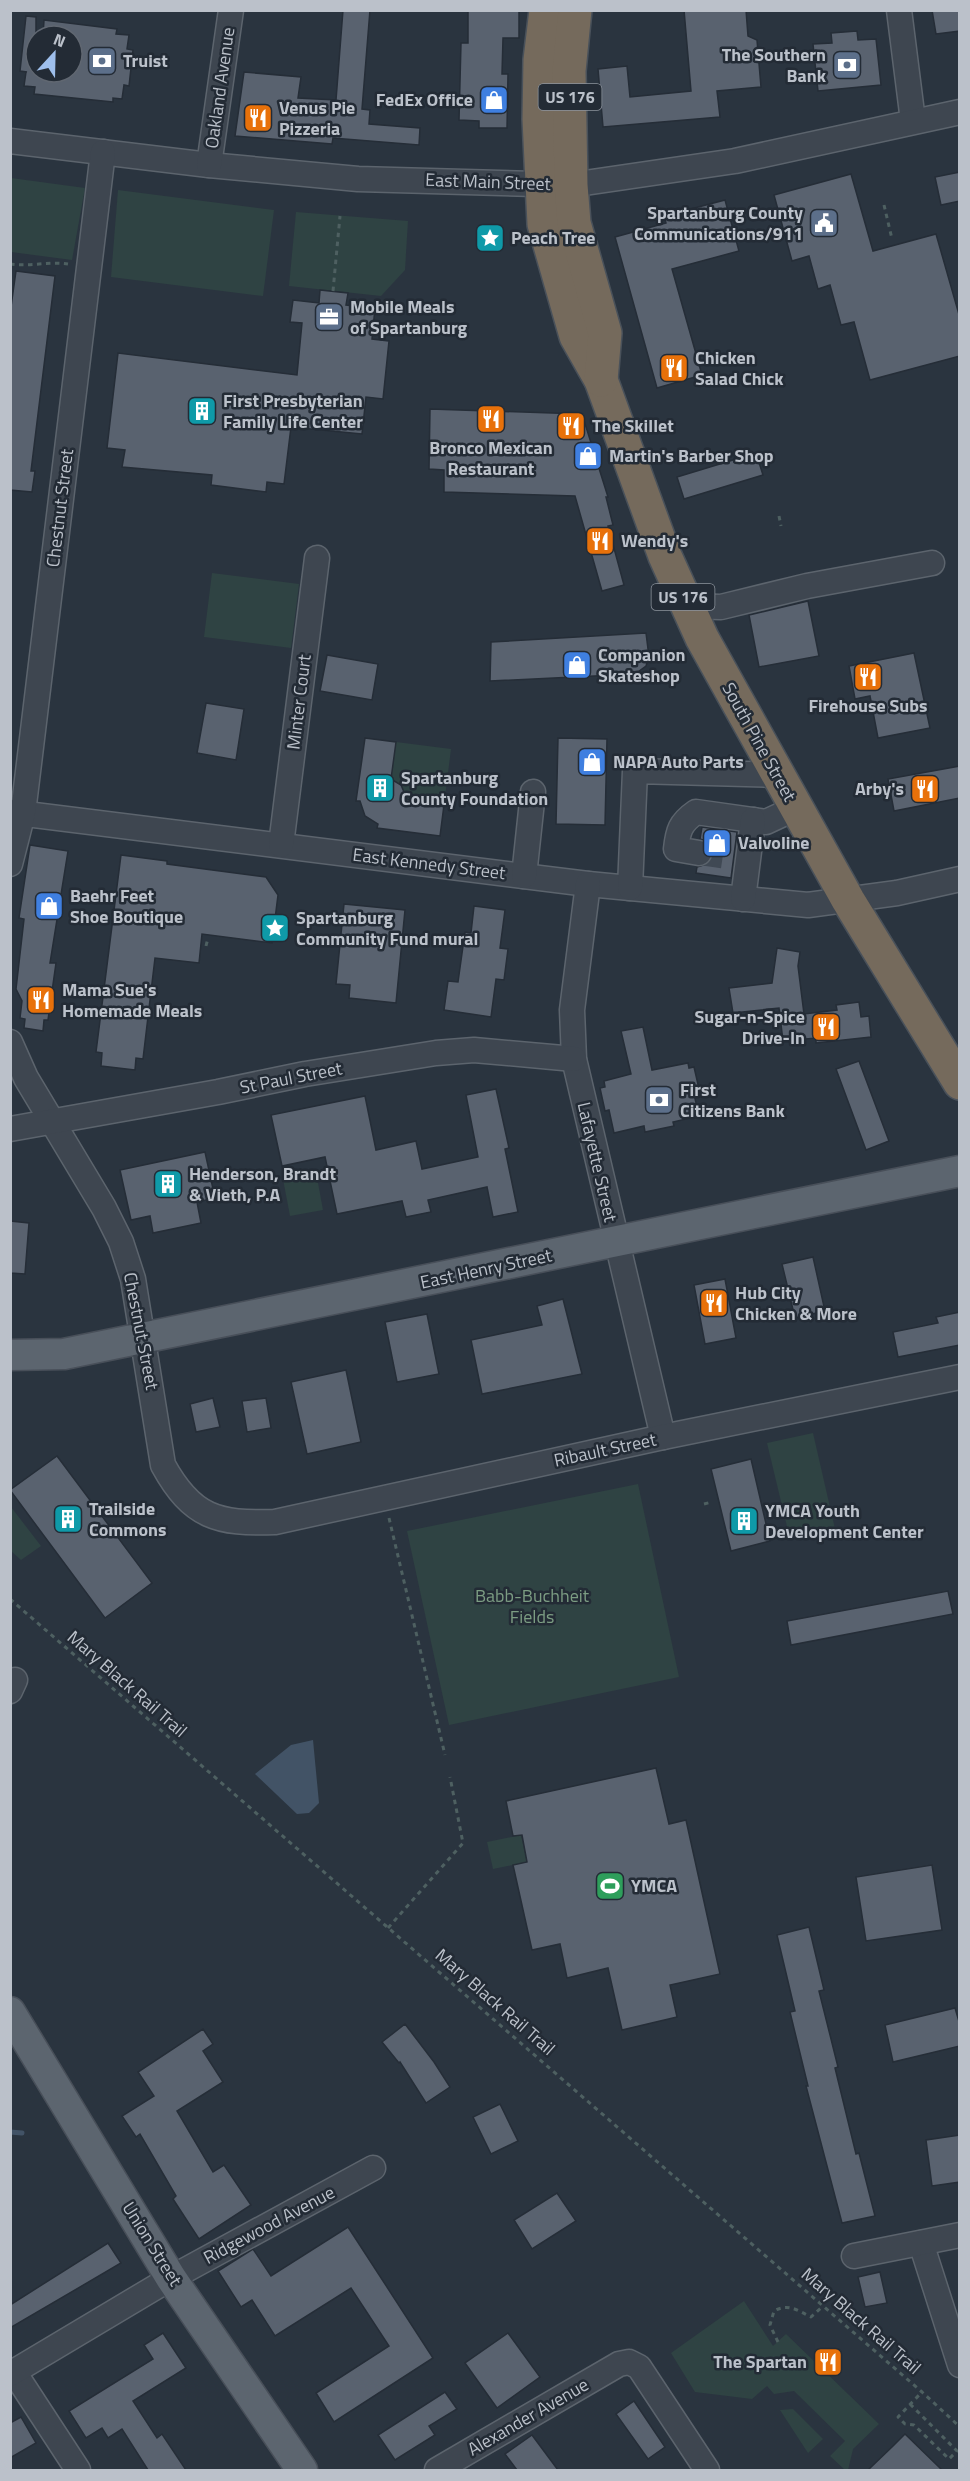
<svg xmlns="http://www.w3.org/2000/svg" width="970" height="2481" font-family="'Titillium Web',sans-serif">
<style>
.green{fill:#2f4343}
.water{fill:#425366}
.lines{fill:none;stroke-linecap:round;stroke-linejoin:round}
.stream{stroke:#425366;stroke-width:5}
.building{fill:#59626f;stroke:#252d37;stroke-width:1.5}
.minor-tunnel{stroke:#404954;stroke-width:24;stroke-dasharray:24 12;stroke-linecap:butt}
.minor-casing{stroke:#5c646d;stroke-width:27}
.major-casing{stroke:#484f59;stroke-width:33}
.highway-casing{stroke:#49515a;stroke-width:36}
.path{stroke:#4e6061;stroke-width:3;stroke-dasharray:4.5 4.5;stroke-linecap:butt}
.minor{stroke:#3e4650;stroke-width:24}
.major{stroke:#5c656f;stroke-width:30}
.highway{stroke:#756a5c;stroke-width:33}
.labels{text-anchor:middle;stroke-width:5;stroke-linejoin:round;paint-order:stroke}
.shield{fill:#232b35;stroke:#8d949d;stroke-width:1.5}
.shield-label{font-size:16px;font-weight:bold;fill:#bbc1ca}
.poi-label{font-size:18px;font-weight:bold;fill:#bbc1ca;stroke:#232b35;text-anchor:start}
.street-label{font-size:18px;fill:#bbc1ca;stroke:#232b35}
.park-label{font-size:18px;fill:#7c9d83;stroke:#232b35}
</style>
<rect width="100%" height="100%" fill="#2a343f"/>
<g class="green">
<path d="M11,178l74,10 -13,72 -61,-8z"/>
<path d="M118,190l156,20 -11,86 -152,-19z"/>
<path d="M296,212l112,9 -3,49 -24,26 -92,-10z"/>
<path d="M212,573l87,11 -8,64 -87,-11z"/>
<path d="M396,742l55,7 -7,56 -40,-6 1,-5 -4,-8 -11,-4z"/>
<path d="M304,1175l14,8 5,27 -33,6 -7,-37z"/>
<path d="M813,1433l22,96 -45,10 -23,-96z"/>
<path d="M638,1484l41,193 -230,48 -42,-194z"/>
<path d="M11,1507l30,39 -20,14 -10,-9z"/>
<path d="M521,1835l6,27 -34,7 -6,-27z"/>
<path d="M744,2301l29,45 13,-12 93,90 -26,25 -5,21h-3l-15,-14 15,-15 -51,-50 -20,3 -7,-8 -15,13 -57,-7 -24,-39z"/>
<path d="M793,2409l30,30 -15,14 -28,-43z"/>
</g>
<path class="water" d="M313,1740l6,63 -10,10 -12,1 -42,-40 36,-29z"/>
<g class="lines">
<path class="stream" d="M10,2132l12,1"/>
</g>
<g class="building">
<path d="M343,10h27l-8,99 8,1 -1,14 51,4 -1,17 -86,-7 -1,6 -97,-8 9,-64 57,5 -3,21 38,2z"/>
<path d="M468,10h51v28h-16l-1,36h6l-1,54h-28v-7l-20,-1 2,-77h7z"/>
<path d="M684,10h62l2,26 9,4 4,47 -44,4 3,26 -117,10 -5,-58 29,-3 3,31 61,-6z"/>
<path d="M932,10h28v21l-24,3z"/>
<path d="M26,16l10,1v55h36v-36h-29l1,-16 73,9 -1,5 13,1 -2,14 6,1 -4,36 -5,-1 -2,14 -9,-1v4l-79,-8 1,-7 -11,-1 2,-14h1l-7,-1z"/>
<path d="M857,31l1,9 18,-1 5,46 -63,6 -5,-47 19,-1 -1,-10z"/>
<path d="M960,172v29l-19,4 -6,-28z"/>
<path d="M851,174l22,77 63,-17 24,84v38l-90,24 -16,-58 -13,3 -11,-40 -12,4 -9,-33 -17,5 -18,-66z"/>
<path d="M725,200l14,51 -67,18 30,106 -45,13 -42,-151 51,-14 -2,-7z"/>
<path d="M16,271l39,5 -24,195h4l-3,21 -22,-2v-176z"/>
<path d="M320,290l28,3 -2,12 29,3 -3,31 17,2 -6,58 -17,-2 -4,37 -71,-7 -7,57 -17,-2 -1,10 -55,-7 1,-10 -90,-8 3,-17 -18,-2 11,-95 179,22 5,-52 -12,-1 3,-22 26,3z"/>
<path d="M430,409l152,5 26,83h-2l7,28 -5,1 16,59 -22,6 -27,-95 -131,-4v-22l-15,-1z"/>
<path d="M756,453l7,22 -79,24 -7,-22z"/>
<path d="M808,601l11,55 -60,11 -10,-52z"/>
<path d="M646,633l3,24 -3,9 -11,8 -145,7 1,-39z"/>
<path d="M914,653l16,75 -52,10 -8,-42 -15,3 -6,-33z"/>
<path d="M327,655l51,9 -6,36 -52,-9z"/>
<path d="M206,703l38,6 -8,51 -39,-7z"/>
<path d="M365,738l31,4 -5,37 10,6 6,14 37,6 -4,31 -63,-8 1,-4 -13,-8 -5,-15h-4z"/>
<path d="M558,738l49,1 -2,86 -49,-1z"/>
<path d="M960,766v32l-66,13 -6,-32z"/>
<path d="M702,827l35,5 -6,46 -35,-5 1,-6 13,-4 3,-8 -4,-13 -9,-3z"/>
<path d="M30,845l38,6 -18,112h6l-8,57h-4l-1,11 -19,-3 1,-9 -5,-1 2,-17 -6,-12 8,-70 -5,-1z"/>
<path d="M121,855l46,6v3l99,13 12,18 -6,48 -70,-9 -3,29 -44,-5 -12,101 -7,-1 -1,12 -34,-4 1,-13 -6,-1z"/>
<path d="M344,904l61,6 -9,93 -47,-5 1,-13 -14,-1z"/>
<path d="M474,906l31,4 -5,38 8,1 -4,31 -8,-1 -5,38 -47,-7 4,-29 10,1 7,-50 6,1z"/>
<path d="M777,948l23,4 -2,14 6,48 33,-4 -1,-5 23,-3 2,15 8,-1 2,21 -55,6v-5l-33,3 -4,-33 -46,5 -4,-25 43,-5z"/>
<path d="M643,1027l9,43 36,-7 1,5 5,-1 6,26 -6,1 5,22 -26,6 1,4 -29,6 -1,-6 -30,7 -5,-23 -4,1 -5,-23 5,-1 -1,-6 27,-7 -10,-43z"/>
<path d="M859,1061l30,80 -23,9 -30,-81z"/>
<path d="M496,1089l13,59 -4,1 13,63 -25,5 -6,-30 -59,13 3,12 -25,5 -4,-16 -65,13 -12,-57 -43,9 -11,-51 94,-19 11,54 40,-9 6,28 56,-12 -12,-62z"/>
<path d="M205,1152l10,46 -18,4 4,21 -48,10 -3,-17 -19,4 -11,-50z"/>
<path d="M10,1221l19,2 -4,51 -15,-1z"/>
<path d="M813,1257l12,54 -30,7 -13,-54z"/>
<path d="M725,1279l11,59 -31,6 -11,-59z"/>
<path d="M563,1299l19,75 -100,20 -11,-54 71,-15 -5,-19z"/>
<path d="M960,1312v33l-62,12 -5,-25 45,-9 -2,-6z"/>
<path d="M427,1314l12,60 -42,8 -12,-60z"/>
<path d="M346,1370l15,72 -54,12 -16,-72z"/>
<path d="M213,1398l7,29 -24,5 -6,-28z"/>
<path d="M266,1398l5,30 -24,4 -5,-31z"/>
<path d="M57,1456l95,127 -47,35 -95,-128z"/>
<path d="M751,1459l19,82 -39,10 -20,-82z"/>
<path d="M948,1591l5,23 -162,31 -4,-24z"/>
<path d="M656,1768l13,56 17,-4 34,154 -50,11 7,32 -55,13 -14,-62 -41,10 -7,-34 -28,6 -19,-85 14,-3 -5,-27 -9,1 -7,-35z"/>
<path d="M932,1865l10,65 -76,11 -10,-64z"/>
<path d="M809,1927l15,63 -5,1 19,76 -3,1 21,86 3,-1 16,63 -33,7 -36,-137h2l-18,-74 5,-1 -18,-76z"/>
<path d="M955,2008l5,17v21l-67,16 -8,-37z"/>
<path d="M405,2024l29,38 16,25 -24,16 -26,-41 -1,1 -17,-21z"/>
<path d="M203,2029l10,15 -10,7 20,31 -46,29 36,61 11,-7 27,40 -52,34 -26,-40 3,-3 -36,-62 -4,3 -14,-21 32,-20 -16,-24z"/>
<path d="M500,2104l18,37 -27,13 -18,-37z"/>
<path d="M960,2135v47l-28,4 -6,-46z"/>
<path d="M557,2193l19,28 -44,28 -18,-29z"/>
<path d="M348,2227l85,131 -99,64 -18,-29 73,-47 -38,-58 -76,48 -23,-36 -11,7 -23,-36 35,-22 18,27z"/>
<path d="M108,2243l13,20 -111,65v-23z"/>
<path d="M880,2272l7,31 -22,4 -7,-30z"/>
<path d="M163,2333l23,35 -53,33 24,37 5,-4 24,36h-38l-26,-41 -14,9 -6,-10 -16,10 -17,-27 84,-52 -9,-14z"/>
<path d="M508,2333l32,44 -43,31 -32,-45z"/>
<path d="M445,2392l12,17 -28,17 6,9 -40,25 -17,-25z"/>
<path d="M634,2401l31,46 -17,12 -32,-45z"/>
<path d="M21,2417l15,26 -26,15v-35z"/>
<path d="M905,2434l37,36h-74l24,-23z"/>
<path d="M532,2435l26,35h-41l-12,-16z"/>
</g>
<g class="lines">
<path class="minor-tunnel" d="M699,853l34,5"/>
<g class="minor-casing">
<g id="minor">
<path d="M899,10l14,111"/>
<path d="M10,141l199,24 149,14 213,6 164,-24 225,-49"/>
<path d="M209,165l22,-155"/>
<path d="M687,606l34,1 86,-21 125,-23"/>
<path d="M10,812l578,72 220,21 89,-12 63,-14"/>
<path d="M281,845l36,-287"/>
<path d="M699,853l-23,-4c2,-18 4,-26 20,-37l70,10 30,-14"/>
<path d="M10,864l13,-51 80,-661"/>
<path d="M524,876l9,-84"/>
<path d="M588,884l-16,126 2,49 89,378"/>
<path d="M630,888l5,-117 143,4"/>
<path d="M743,899l10,-79"/>
<path d="M10,1042l16,36 78,130 17,34 12,37 30,186c29,53 55,59 112,57l388,-85 297,-60"/>
<path d="M10,1129l208,-37 87,-18 131,-21 38,-3 100,9"/>
<path d="M10,1691l5,-11"/>
<path d="M921,2243l39,122"/>
<path d="M854,2256l106,-21"/>
<path d="M14,2372l64,98"/>
<path d="M10,2374l161,-96 202,-110"/>
<path d="M437,2470l182,-106 10,-2 10,5 68,103"/>
</g>
</g>
<g class="major-casing">
<g id="major">
<path d="M10,1355l54,-1 896,-183"/>
<path d="M10,2012l161,266 131,192"/>
</g>
</g>
<g class="highway-casing">
<g id="highway">
<path d="M546,10l-6,50 -1,59 5,105 32,112 25,44 64,176 37,82 146,262 112,183"/>
<path d="M575,10l-6,61 2,114 3,38 31,110 -4,47"/>
</g>
</g>
<g class="path">
<path d="M884,205l8,34"/>
<path d="M10,264c20,3 39,-3 58,0"/>
<path d="M333,291l7,-75"/>
<path d="M779,516l2,10"/>
<path d="M206,946l2,-8"/>
<path d="M704,1504l8,-2"/>
<path d="M389,1518l56,237"/>
<path d="M10,1599l912,793 38,35"/>
<path d="M388,1928l75,-85 -13,-66"/>
<path d="M778,2342l-8,-17 4,-14c14,-8 23,-1 37,6l12,-11"/>
<path d="M910,2404l47,47 -8,8 -35,-34 -9,-1 -7,-7 24,-25"/>
</g>
<use href="#minor" class="minor"/>
<use href="#major" class="major"/>
<use href="#highway" class="highway"/>
</g>
<defs>
<g id="bank-square" transform="scale(1.5)"><rect x="-9" y="-9" width="18" height="18" rx="4" fill="#5c6f8a" stroke="#232b35"/><path d="M-6-4H6V4H-6ZM0-2.3a2.3 2.3 0 1 0 0 4.6a2.3 2.3 0 1 0 0-4.6Z" fill="#fff"/></g>
<g id="shop-square" transform="scale(1.5)"><rect x="-9" y="-9" width="18" height="18" rx="4" fill="#3f7fe0" stroke="#232b35"/><path d="M-5-2.5h2.3a2.7 3.5 0 0 1 5.4 0H5L5.5 6h-11ZM-1.5-2.5h3a1.5 2.3 0 0 0-3 0Z" fill="#fff"/></g>
<g id="restaurant-square" transform="scale(1.5)"><rect x="-9" y="-9" width="18" height="18" rx="4" fill="#e8710a" stroke="#232b35"/><path d="M-5-6h1v4h1v-4h1v4h1v-4h1v5L-1.5 .5V6h-2V.5L-5-1ZM5-6V6H3V1.5H1.5Q1.5-4 5-6Z" fill="#fff"/></g>
<g id="civic-square" transform="scale(1.5)"><rect x="-9" y="-9" width="18" height="18" rx="4" fill="#5c6f8a" stroke="#232b35"/><path d="M-.6-6.5H3V-4.5H.6V-3L4-1V1h2V6H-6V1h2V-1L-.6-3ZM-1.2 2.5V6h2.4V2.5Z" fill="#fff"/></g>
<g id="sight-square" transform="scale(1.5)"><rect x="-9" y="-9" width="18" height="18" rx="4" fill="#0f9aa8" stroke="#232b35"/><path d="M0-6L1.8-2.2L6-1.7L2.9 1.2L3.7 5.4L0 3.3L-3.7 5.4L-2.9 1.2L-6-1.7L-1.8-2.2Z" fill="#fff"/></g>
<g id="office-square" transform="scale(1.5)"><rect x="-9" y="-9" width="18" height="18" rx="4" fill="#5c6f8a" stroke="#232b35"/><path d="M-6-3h4V-5.5h4V-3h4V5H-6ZM-1-4.5V-3h2v-1.5ZM-6 0V1H6V0Z" fill="#fff"/></g>
<g id="building-square" transform="scale(1.5)"><rect x="-9" y="-9" width="18" height="18" rx="4" fill="#0f9aa8" stroke="#232b35"/><path d="M-4-6H4V6H1V3H-1V6H-4ZM-2.5-4.3h1.7v1.8h-1.7ZM.8-4.3h1.7v1.8H.8ZM-2.5-1h1.7V.8h-1.7ZM.8-1h1.7V.8H.8Z" fill="#fff"/></g>
<g id="stadium-square" transform="scale(1.5)"><rect x="-9" y="-9" width="18" height="18" rx="4" fill="#2e9e5b" stroke="#232b35"/><path d="M0-5a6.5 5 0 1 0 0 10a6.5 5 0 1 0 0-10ZM-3.5-1.8h7v3.6h-7Z" fill="#fff"/></g>
</defs>
<g fill-rule="evenodd">
<use href="#bank-square" x="102" y="61"/>
<use href="#bank-square" x="847" y="65"/>
<use href="#shop-square" x="494" y="100"/>
<use href="#restaurant-square" x="258" y="118"/>
<use href="#civic-square" x="824" y="223"/>
<use href="#sight-square" x="490" y="238"/>
<use href="#office-square" x="329" y="317"/>
<use href="#restaurant-square" x="674" y="368"/>
<use href="#building-square" x="202" y="411"/>
<use href="#restaurant-square" x="491" y="419"/>
<use href="#restaurant-square" x="571" y="426"/>
<use href="#shop-square" x="588" y="456"/>
<use href="#restaurant-square" x="600" y="541"/>
<use href="#shop-square" x="577" y="665"/>
<use href="#restaurant-square" x="868" y="677"/>
<use href="#shop-square" x="592" y="762"/>
<use href="#building-square" x="380" y="788"/>
<use href="#restaurant-square" x="925" y="789"/>
<use href="#shop-square" x="717" y="843"/>
<use href="#shop-square" x="49" y="906"/>
<use href="#sight-square" x="275" y="928"/>
<use href="#restaurant-square" x="41" y="1000"/>
<use href="#restaurant-square" x="826" y="1027"/>
<use href="#bank-square" x="659" y="1100"/>
<use href="#building-square" x="168" y="1184"/>
<use href="#restaurant-square" x="714" y="1303"/>
<use href="#building-square" x="68" y="1519"/>
<use href="#building-square" x="744" y="1521"/>
<use href="#stadium-square" x="610" y="1886"/>
<use href="#restaurant-square" x="828" y="2362"/>
</g>
<g class="labels">
<g class="shield">
<rect x="538.5" y="84" width="63" height="26" rx="4.5"/>
<rect x="651.5" y="584" width="63" height="26" rx="4.5"/>
</g>
<g class="shield-label">
<text x="570" y="103">US 176</text>
<text x="683" y="603">US 176</text>
</g>
<g class="poi-label">
<text x="826" y="61" text-anchor="end">The Southern<tspan x="826" dy="21">Bank</tspan></text>
<text x="123" y="67">Truist</text>
<text x="473" y="106" text-anchor="end">FedEx Office</text>
<text x="279" y="114">Venus Pie<tspan x="279" dy="21">Pizzeria</tspan></text>
<text x="803" y="219" text-anchor="end">Spartanburg County<tspan x="803" dy="21">Communications/911</tspan></text>
<text x="511" y="244">Peach Tree</text>
<text x="350" y="313">Mobile Meals<tspan x="350" dy="21">of Spartanburg</tspan></text>
<text x="695" y="364">Chicken<tspan x="695" dy="21">Salad Chick</tspan></text>
<text x="223" y="407">First Presbyterian<tspan x="223" dy="21">Family Life Center</tspan></text>
<text x="592" y="432">The Skillet</text>
<text x="491" y="454" text-anchor="middle">Bronco Mexican<tspan x="491" dy="21">Restaurant</tspan></text>
<text x="609" y="462">Martin's Barber Shop</text>
<text x="621" y="547">Wendy's</text>
<text x="598" y="661">Companion<tspan x="598" dy="21">Skateshop</tspan></text>
<text x="868" y="712" text-anchor="middle">Firehouse Subs</text>
<text x="613" y="768">NAPA Auto Parts</text>
<text x="401" y="784">Spartanburg<tspan x="401" dy="21">County Foundation</tspan></text>
<text x="904" y="795" text-anchor="end">Arby's</text>
<text x="738" y="849">Valvoline</text>
<text x="70" y="902">Baehr Feet<tspan x="70" dy="21">Shoe Boutique</tspan></text>
<text x="296" y="924">Spartanburg<tspan x="296" dy="21">Community Fund mural</tspan></text>
<text x="62" y="996">Mama Sue's<tspan x="62" dy="21">Homemade Meals</tspan></text>
<text x="805" y="1023" text-anchor="end">Sugar-n-Spice<tspan x="805" dy="21">Drive-In</tspan></text>
<text x="680" y="1096">First<tspan x="680" dy="21">Citizens Bank</tspan></text>
<text x="189" y="1180">Henderson, Brandt<tspan x="189" dy="21">&amp; Vieth, P.A</tspan></text>
<text x="735" y="1299">Hub City<tspan x="735" dy="21">Chicken &amp; More</tspan></text>
<text x="89" y="1515">Trailside<tspan x="89" dy="21">Commons</tspan></text>
<text x="765" y="1517">YMCA Youth<tspan x="765" dy="21">Development Center</tspan></text>
<text x="631" y="1892">YMCA</text>
<text x="807" y="2368" text-anchor="end">The Spartan</text>
</g>
<g class="street-label">
<text transform="translate(220 88) rotate(-82)" y="6">Oakland Avenue</text>
<text transform="translate(488 182) rotate(2)" y="6">East Main Street</text>
<text transform="translate(60 508) rotate(-83)" y="6">Chestnut Street</text>
<text transform="translate(299 702) rotate(-83)" y="6">Minter Court</text>
<text transform="translate(759 742) rotate(61)" y="6">South Pine Street</text>
<text transform="translate(429 864) rotate(7)" y="6">East Kennedy Street</text>
<text transform="translate(291 1078) rotate(-11)" y="6">St Paul Street</text>
<text transform="translate(597 1162) rotate(77)" y="6">Lafayette Street</text>
<text transform="translate(486 1269) rotate(-12)" y="6">East Henry Street</text>
<text transform="translate(141 1331) rotate(79)" y="6">Chestnut Street</text>
<text transform="translate(605 1450) rotate(-12)" y="6">Ribault Street</text>
<text transform="translate(127 1684) rotate(41)" y="6">Mary Black Rail Trail</text>
<text transform="translate(495 2002) rotate(41)" y="6">Mary Black Rail Trail</text>
<text transform="translate(269 2225) rotate(-28)" y="6">Ridgewood Avenue</text>
<text transform="translate(152 2244) rotate(58)" y="6">Union Street</text>
<text transform="translate(861 2321) rotate(41)" y="6">Mary Black Rail Trail</text>
<text transform="translate(528 2417) rotate(-30)" y="6">Alexander Avenue</text>
</g>
<g class="park-label">
<text x="532" y="1602">Babb-Buchheit<tspan x="532" dy="21">Fields</tspan></text>
</g>
</g>
<rect width="970" height="2481" fill="none" stroke="#bbc1ca" stroke-width="24"/>
<g transform="translate(54 54) rotate(22)"><circle r="28" fill="#232b35" stroke="#606771" stroke-width="1.5"/>
<path d="M0-4.5L10 22L0 15L-10 22Z" fill="#9ebfec"/>
<text y="-9" font-size="16" font-weight="bold" text-anchor="middle" fill="#bbc1ca">N</text>
</g>
</svg>
